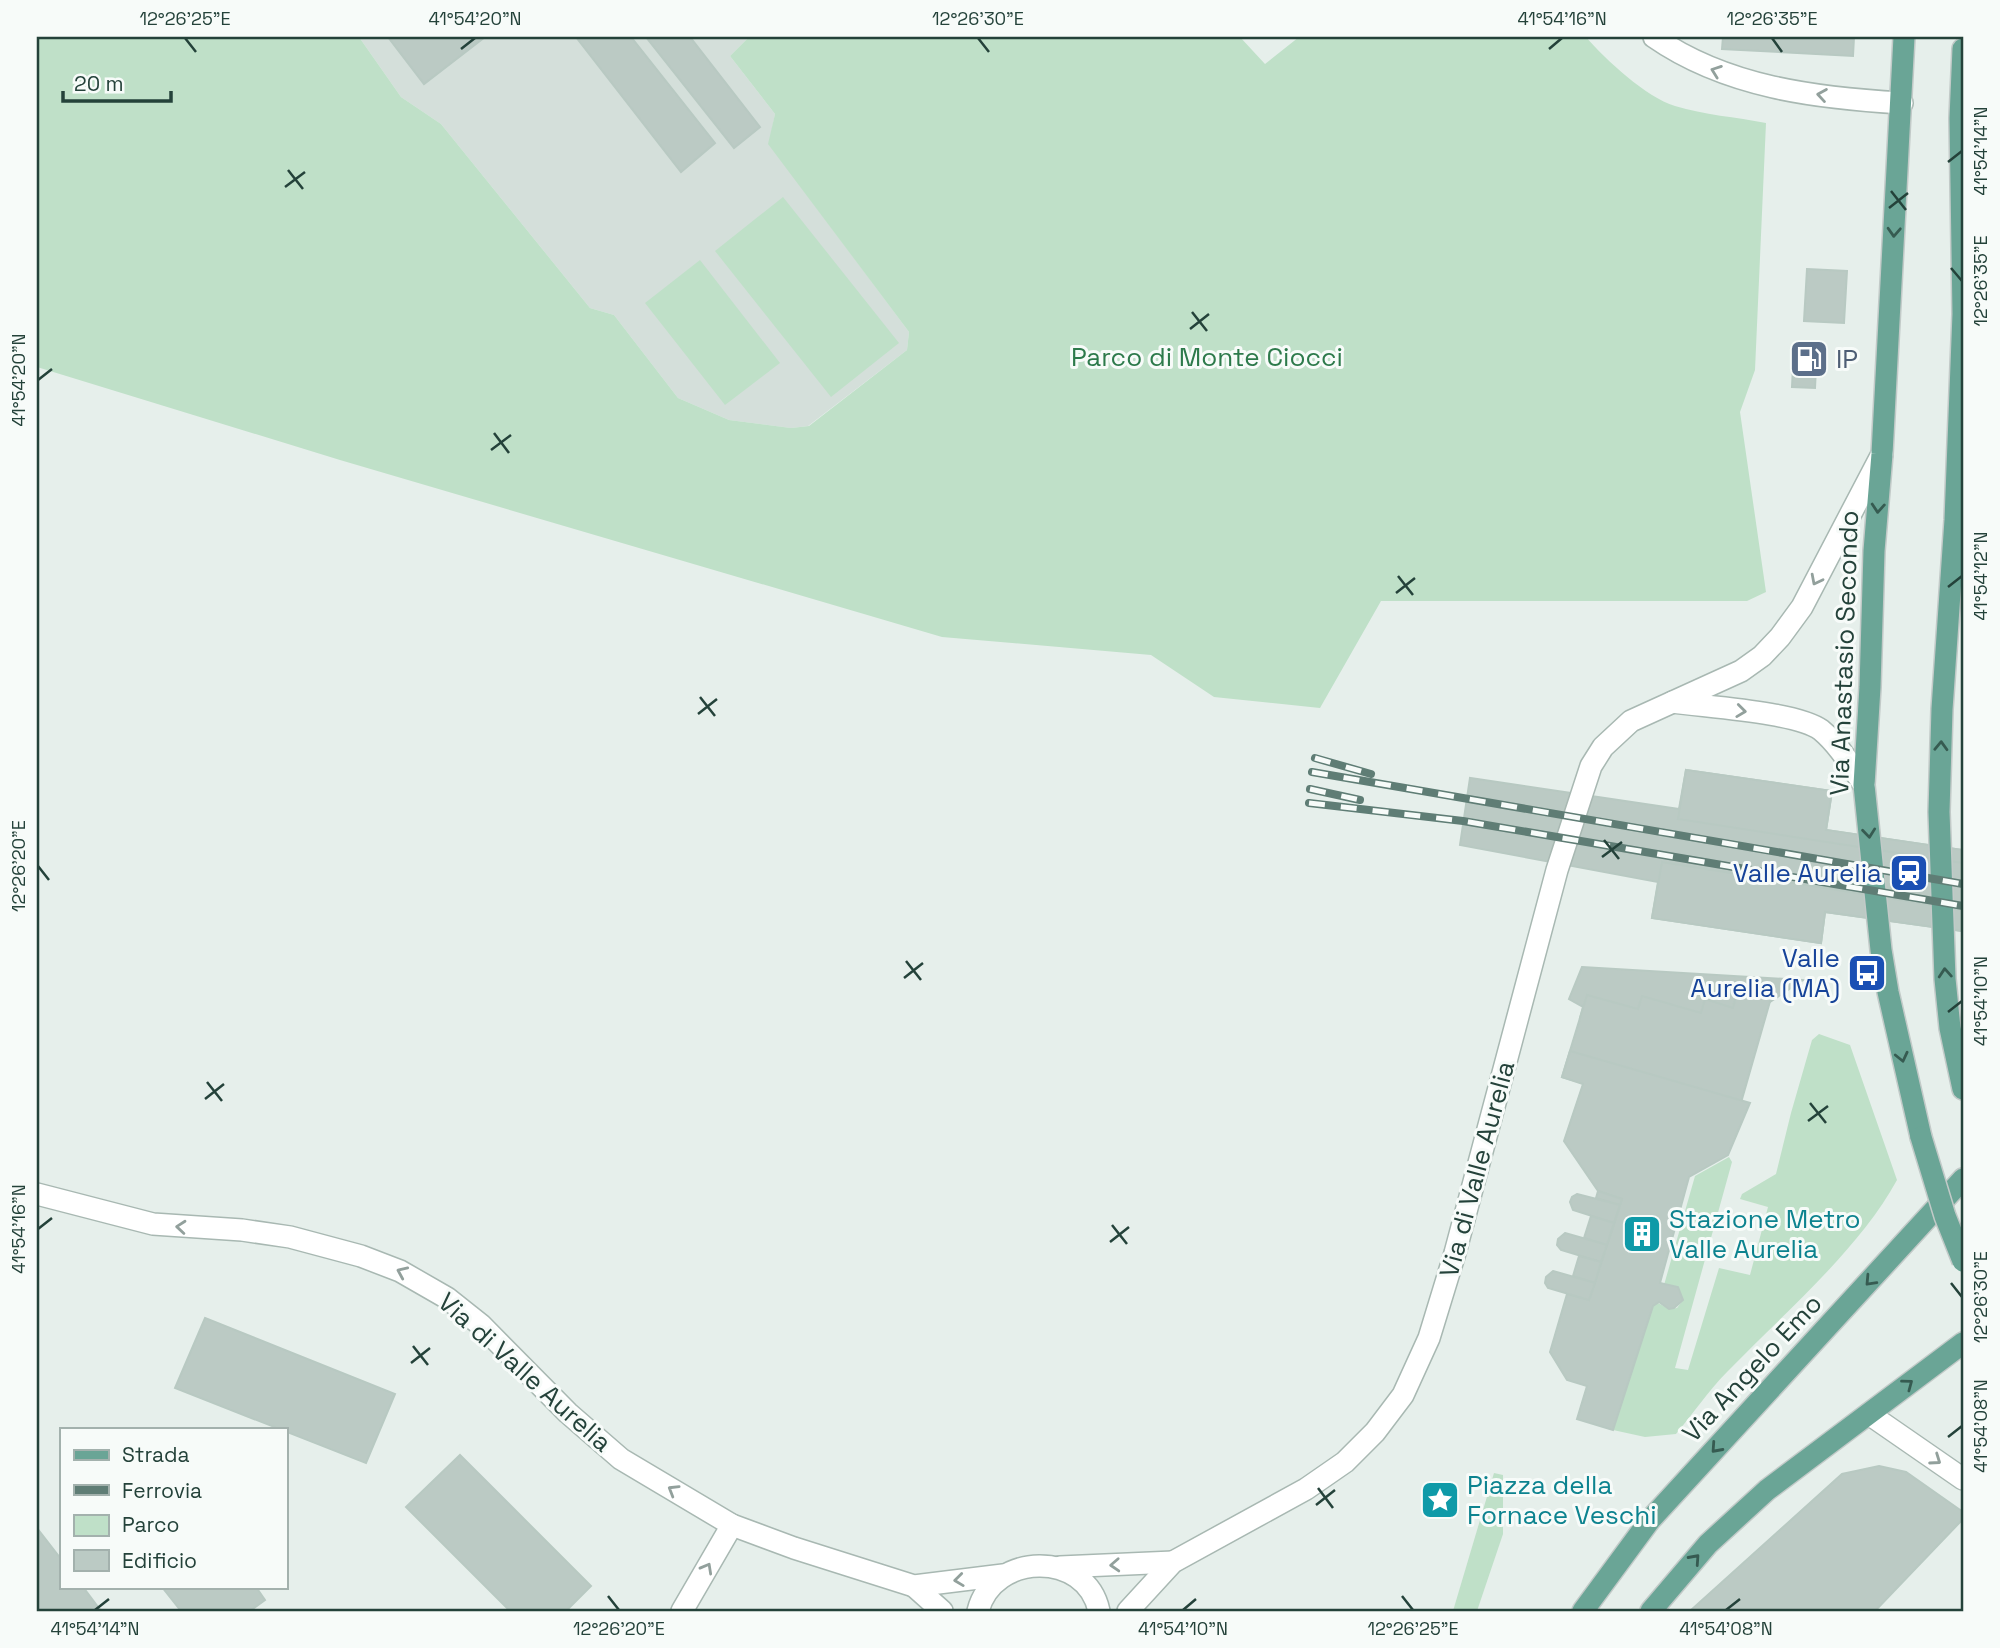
<svg xmlns="http://www.w3.org/2000/svg" width="2000" height="1648" font-family="'Space Grotesk',sans-serif">
<style>
.built{fill:#d4dfda}
.green{fill:#bfe0c8}
.building{fill:#bbcac4;stroke:#b8c9c2;stroke-width:2}
.lines{fill:none;stroke-linecap:round;stroke-linejoin:round}
.minor-casing{stroke:#a8b8b2;stroke-width:24}
.major-casing{stroke:#c2cac8;stroke-width:24}
.minor{stroke:#fff;stroke-width:21}
.major{stroke:#6aa596;stroke-width:21}
.rail-casing{stroke:#5f7d75;stroke-width:8}
.rail{stroke:#f7fbf9;stroke-width:5;stroke-dasharray:16;stroke-linecap:butt}
.major-bridge-casing{stroke:#c2cac8;stroke-width:24;stroke-linecap:butt}
.major-bridge{stroke:#6aa596;stroke-width:21}
.oneway{stroke:#92a09c}
.oneway2{stroke:#365b51}
.ticks{fill:none;stroke:#24423a;stroke-width:2.5}
.labels{text-anchor:middle;stroke-width:6;stroke-linejoin:round;paint-order:stroke}
.park-label{font-size:26px;fill:#2d7a4b;stroke:#f7fbf9}
.service-label{font-size:26px;fill:#4e5e75;stroke:#f7fbf9;text-anchor:start}
.street-label{font-size:26px;fill:#24423a;stroke:#f7fbf9}
.transit-label{font-size:26px;fill:#164399;stroke:#f7fbf9;text-anchor:end}
.culture-label{font-size:26px;fill:#0d838f;stroke:#f7fbf9;text-anchor:start}
.neatline{fill:none;stroke:#24423a;stroke-width:2.5}
.ticks-label{font-size:18px;text-anchor:middle;fill:#24423a}
</style>
<rect width="100%" height="100%" fill="#e6efeb"/>
<path class="built" d="M359,37h390l-19,19 45,58 -6,30 140,188 -2,18 -99,76 -17,2 -62,-8 -51,-22 -64,-83 -24,-7 -149,-184 -40,-27z"/>
<g class="green">
<path d="M37,37h322l42,60 40,27 149,184 24,7 64,83 51,22 62,8 18,-2 98,-76 2,-18 -141,-188 7,-30 -45,-58 19,-19h491l25,27 34,-27h287c20,23 60,60 89,69 29,9 61,11 91,17l-11,247 -15,42 26,180 -19,9h-366l-61,107 -106,-11 -63,-42 -209,-18 -602,-177 -303,-93z"/>
<path d="M783,197l116,146 -68,54 -116,-146z"/>
<path d="M700,260l80,103 -55,42 -80,-102z"/>
<path d="M1819,1034l31,11 47,135c-39,71 -113,133 -170,192 -19,19 -34,42 -51,62l-31,3 -32,-7 40,-124 5,-3 11,6 8,-1 6,-8 -5,-13 -14,-2 31,-109 34,-19 3,5 -57,206 13,2 31,-102 31,7 18,-68 -28,-8 2,-5 34,-20 15,-61 21,-73z"/>
<path d="M1494,1473l9,2v59l-26,77h-24z"/>
</g>
<g class="building">
<path d="M388,37h97l-61,47z"/>
<path d="M576,37h55l84,106 -34,29z"/>
<path d="M646,37h44l70,90 -26,21z"/>
<path d="M1723,37h131l-1,19 -131,-7z"/>
<path d="M1807,269l40,2 -3,52 -40,-2z"/>
<path d="M1794,347l23,1 -2,40 -23,-1z"/>
<path d="M1686,770l146,21 -6,39 137,20v81l-138,-19 -4,31 -169,-25 6,-36 -198,-37 10,-67 209,31z"/>
<path d="M1686,770l146,21 -6,39 137,20v13l-285,-44z"/>
<path d="M1662,862l301,48v21l-138,-19 -4,31 -169,-25z"/>
<path d="M1582,967l221,13 -45,30 -57,31 -54,-4 -67,-19 3,-11 -14,-8z"/>
<path d="M1753,985l20,6 -39,136 -172,-50 25,-82 51,14 4,-13 59,17 4,-14 28,9 3,-13 14,4z"/>
<path d="M1570,1051l180,52 -22,52 -39,22 -29,106 18,4 5,13 -9,8 -5,1 -10,-7 -6,4 -40,124 -36,-11 10,-33 -20,-6 -17,-28 17,-58 22,6 33,-101 -24,-8 -34,-50 19,-57 -21,-7z"/>
<path d="M1598,1191l24,8 -2,6 -24,-7z"/>
<path d="M1577,1194l43,11 -6,18 -41,-13 -3,-8 2,-5z"/>
<path d="M1591,1216l23,7 -7,22 -23,-7z"/>
<path d="M1565,1233l42,12 -6,17 -40,-12 -4,-5 1,-6z"/>
<path d="M1579,1256l22,6 -6,21 -22,-7z"/>
<path d="M1553,1271l42,12 -6,17 -41,-12 -3,-5 1,-6z"/>
<path d="M205,1318l190,76 -29,69 -191,-75z"/>
<path d="M460,1455l131,131 -25,25h-56l-104,-104z"/>
<path d="M1879,1466l27,6 57,40v7l-88,92h-185l152,-137z"/>
<path d="M37,1528l24,31v28h22l18,24h-64z"/>
<path d="M162,1587h94l9,13 -15,11h-69z"/>
</g>
<g class="lines">
<g class="minor-casing">
<g id="minor">
<path d="M1654,37c72,50 161,61 248,66"/>
<path d="M1673,702c34,5 123,10 148,28 18,15 30,36 43,55"/>
<path d="M37,1194l116,30 89,6 48,7 71,19 39,15 47,27 34,27 87,88 53,46 111,66 62,23 120,38 89,-11"/>
<path d="M1869,1414l94,65"/>
<path d="M1060,1567l113,-5"/>
<path d="M914,1586l28,25"/>
<path d="M682,1611l50,-86"/>
<path d="M978,1611c15,-59 108,-61 121,0"/>
<path d="M1128,1611l45,-49 133,-73 39,-27 30,-30 28,-37 26,-57 26,-85 102,-383 34,-104 12,-19 28,-26 110,-50 21,-15 18,-19 22,-30 80,-153"/>
</g>
</g>
<g class="major-casing">
<g id="major">
<path d="M1904,37l-22,417 -8,97 -4,136 -6,98 17,165 7,42 33,145"/>
<path d="M1963,49l-3,69 3,196 -8,206 -13,189 -3,103 6,167 5,49 13,61"/>
<path d="M1583,1611l67,-91 313,-341"/>
<path d="M1651,1611l57,-67 59,-54 196,-147"/>
</g>
</g>
<use href="#minor" class="minor"/>
<use href="#major" class="major"/>
<g class="rail-casing">
<g id="rail">
<path d="M1315,758l56,16"/>
<path d="M1312,772l651,112"/>
<path d="M1310,789l50,11"/>
<path d="M1309,803l154,18 500,85"/>
</g>
</g>
<use href="#rail" class="rail"/>
<g class="major-bridge-casing">
<path id="major-bridge" d="M1921,1137l24,79 18,45"/>
</g>
<use href="#major-bridge" class="major-bridge"/>
</g>
<defs><path id="oneway-chevron" d="M-2-3.5L2.5 0L-2 3.5" fill="none" stroke-width="1.6" stroke-linecap="round" stroke-linejoin="round" transform="scale(1.75)"/></defs>
<g class="oneway">
<use href="#oneway-chevron" transform="translate(1716 71) rotate(-160)"/>
<use href="#oneway-chevron" transform="translate(1822 95) rotate(-171)"/>
<use href="#oneway-chevron" transform="translate(1816 580) rotate(117)"/>
<use href="#oneway-chevron" transform="translate(1741 711) rotate(7)"/>
<use href="#oneway-chevron" transform="translate(181 1227) rotate(-175)"/>
<use href="#oneway-chevron" transform="translate(402 1272) rotate(-156)"/>
<use href="#oneway-chevron" transform="translate(1936 1460) rotate(35)"/>
<use href="#oneway-chevron" transform="translate(673 1490) rotate(-149)"/>
<use href="#oneway-chevron" transform="translate(1115 1565) rotate(177)"/>
<use href="#oneway-chevron" transform="translate(707 1568) rotate(-61)"/>
<use href="#oneway-chevron" transform="translate(959 1580) rotate(173)"/>
</g>
<g class="oneway2">
<use href="#oneway-chevron" transform="translate(1894 232) rotate(93)"/>
<use href="#oneway-chevron" transform="translate(1878 508) rotate(94)"/>
<use href="#oneway-chevron" transform="translate(1941 746) rotate(-88)"/>
<use href="#oneway-chevron" transform="translate(1869 833) rotate(84)"/>
<use href="#oneway-chevron" transform="translate(1945 973) rotate(-94)"/>
<use href="#oneway-chevron" transform="translate(1902 1057) rotate(77)"/>
<use href="#oneway-chevron" transform="translate(1870 1281) rotate(133)"/>
<use href="#oneway-chevron" transform="translate(1908 1384) rotate(-37)"/>
<use href="#oneway-chevron" transform="translate(1716 1448) rotate(132)"/>
<use href="#oneway-chevron" transform="translate(1695 1559) rotate(-48)"/>
</g>
<path class="ticks" d="M185,38l11,14M978,38l11,14M1772,38l10,14M461,49l14,-11M1549,49l13,-11M1948,162l14,-11M288,170l15,19M285,187l20,-15M1891,191l15,19M1889,208l19,-15M1951,268l11,13M1192,312l15,19M1190,329l19,-15M38,380l14,-11M494,433l15,20M491,450l20,-15M1398,576l15,19M1948,587l14,-11M1396,593l19,-15M700,697l15,19M698,714l19,-15M1604,840l15,19M1602,857l20,-15M38,866l11,14M906,961l15,19M904,978l19,-15M1948,1012l14,-11M207,1082l15,19M205,1099l19,-15M1810,1103l16,20M1808,1121l20,-15M1112,1225l15,19M38,1229l14,-11M1110,1242l19,-15M1951,1283l11,14M413,1346l15,19M411,1363l19,-15M1948,1437l14,-11M1318,1488l15,20M1316,1505l19,-15M608,1596l11,14M1402,1596l11,14M95,1610l14,-11M1183,1610l13,-11M1726,1610l14,-11"/>
<defs>
<g id="fuel-square" transform="scale(2.0125)"><rect x="-9" y="-9" width="18" height="18" rx="4" fill="#5c6f8a" stroke="#f7fbf9"/><path d="M-5.5-6h7V0h2V4h1.3V-2.5L3-4.5l.8-.8L6-3V5H2.5V1h-1V6h-7ZM-4.2-4.7v3.2H.2V-4.7Z" fill="#fff"/></g>
<g id="station-square" transform="scale(2.0125)"><rect x="-9" y="-9" width="18" height="18" rx="4" fill="#1a4fb4" stroke="#f7fbf9"/><path d="M-3-6H3Q5-6 5-4V2Q5 4 3 4L4.5 6H3L1.5 4h-3L-3 6H-4.5L-3 4Q-5 4-5 2V-4Q-5-6-3-6ZM-3.5-4v3h7v-3ZM-3.5 1v1.5H-2V1ZM2 1v1.5H3.5V1Z" fill="#fff"/></g>
<g id="bus-square" transform="scale(2.0125)"><rect x="-9" y="-9" width="18" height="18" rx="4" fill="#1a4fb4" stroke="#f7fbf9"/><path d="M-5-6H5V4H4V6H2V4H-2V6H-4V4H-5ZM-3.5-4V0h7V-4ZM-3.5 1.2v1.5H-2V1.2ZM2 1.2v1.5H3.5V1.2Z" fill="#fff"/></g>
<g id="building-square" transform="scale(2.0125)"><rect x="-9" y="-9" width="18" height="18" rx="4" fill="#0f9aa8" stroke="#f7fbf9"/><path d="M-4-6H4V6H1V3H-1V6H-4ZM-2.5-4.3h1.7v1.8h-1.7ZM.8-4.3h1.7v1.8H.8ZM-2.5-1h1.7V.8h-1.7ZM.8-1h1.7V.8H.8Z" fill="#fff"/></g>
<g id="sight-square" transform="scale(2.0125)"><rect x="-9" y="-9" width="18" height="18" rx="4" fill="#0f9aa8" stroke="#f7fbf9"/><path d="M0-6L1.8-2.2L6-1.7L2.9 1.2L3.7 5.4L0 3.3L-3.7 5.4L-2.9 1.2L-6-1.7L-1.8-2.2Z" fill="#fff"/></g>
</defs>
<g fill-rule="evenodd">
<use href="#fuel-square" x="1809" y="359"/>
<use href="#station-square" x="1909" y="873"/>
<use href="#bus-square" x="1867" y="973"/>
<use href="#building-square" x="1642" y="1234"/>
<use href="#sight-square" x="1440" y="1500"/>
</g>
<g class="labels">
<g class="park-label">
<text x="1207" y="366">Parco di Monte Ciocci</text>
</g>
<g class="service-label">
<text x="1836" y="368">IP</text>
</g>
<g class="street-label">
<text transform="translate(1844 653) rotate(-88)" y="9">Via Anastasio Secondo</text>
<text transform="translate(1477 1169) rotate(-75)" y="9">Via di Valle Aurelia</text>
<text transform="translate(1752 1368) rotate(-47)" y="9">Via Angelo Emo</text>
<text transform="translate(525 1372) rotate(42)" y="9">Via di Valle Aurelia</text>
</g>
<g class="transit-label">
<text x="1882" y="882">Valle Aurelia</text>
<text x="1840" y="967">Valle<tspan x="1840" dy="30">Aurelia (MA)</tspan></text>
</g>
<g class="culture-label">
<text x="1669" y="1228">Stazione Metro<tspan x="1669" dy="30">Valle Aurelia</tspan></text>
<text x="1467" y="1494">Piazza della<tspan x="1467" dy="30">Fornace Veschi</tspan></text>
</g>
</g>
<rect width="2000" height="1648" fill="none" stroke="#f7fbf9" stroke-width="77"/>
<rect x="60" y="1428" width="228" height="161" fill="#f7fbf9" stroke="#a3b1ad" stroke-width="2"/>
<rect x="74" y="1450" width="35" height="10" fill="#6aa596" stroke="#a3b1ad" stroke-width="2"/>
<text x="122" y="1462" font-size="21" fill="#24423a">Strada</text>
<rect x="74" y="1485" width="35" height="10" fill="#5f7d75" stroke="#a3b1ad" stroke-width="2"/>
<text x="122" y="1498" font-size="21" fill="#24423a">Ferrovia</text>
<rect x="74" y="1515" width="35" height="21" fill="#bfe0c8" stroke="#a3b1ad" stroke-width="2"/>
<text x="122" y="1532" font-size="21" fill="#24423a">Parco</text>
<rect x="74" y="1550" width="35" height="21" fill="#bbcac4" stroke="#a3b1ad" stroke-width="2"/>
<text x="122" y="1568" font-size="21" fill="#24423a">Edificio</text>
<path d="M63 91v10h108v-10" fill="none" stroke="#24423a" stroke-width="3.5"/>
<text x="74" y="91" font-size="21" fill="#24423a" stroke="#f7fbf9" stroke-width="5" paint-order="stroke">20 m</text>
<rect x="38" y="38" width="1924" height="1572" class="neatline"/>
<g class="ticks-label">
<text x="185" y="25">12°26'25"E</text>
<text x="475" y="25">41°54'20"N</text>
<text x="978" y="25">12°26'30"E</text>
<text x="1562" y="25">41°54'16"N</text>
<text x="1772" y="25">12°26'35"E</text>
<text transform="translate(1981 151) rotate(-90)" y="6">41°54'14"N</text>
<text transform="translate(1981 281) rotate(-90)" y="6">12°26'35"E</text>
<text transform="translate(19 380) rotate(-90)" y="6">41°54'20"N</text>
<text transform="translate(1981 576) rotate(-90)" y="6">41°54'12"N</text>
<text transform="translate(19 866) rotate(-90)" y="6">12°26'20"E</text>
<text transform="translate(1981 1001) rotate(-90)" y="6">41°54'10"N</text>
<text transform="translate(19 1229) rotate(-90)" y="6">41°54'16"N</text>
<text transform="translate(1981 1297) rotate(-90)" y="6">12°26'30"E</text>
<text transform="translate(1981 1426) rotate(-90)" y="6">41°54'08"N</text>
<text x="95" y="1635">41°54'14"N</text>
<text x="619" y="1635">12°26'20"E</text>
<text x="1183" y="1635">41°54'10"N</text>
<text x="1413" y="1635">12°26'25"E</text>
<text x="1726" y="1635">41°54'08"N</text>
</g>
</svg>
